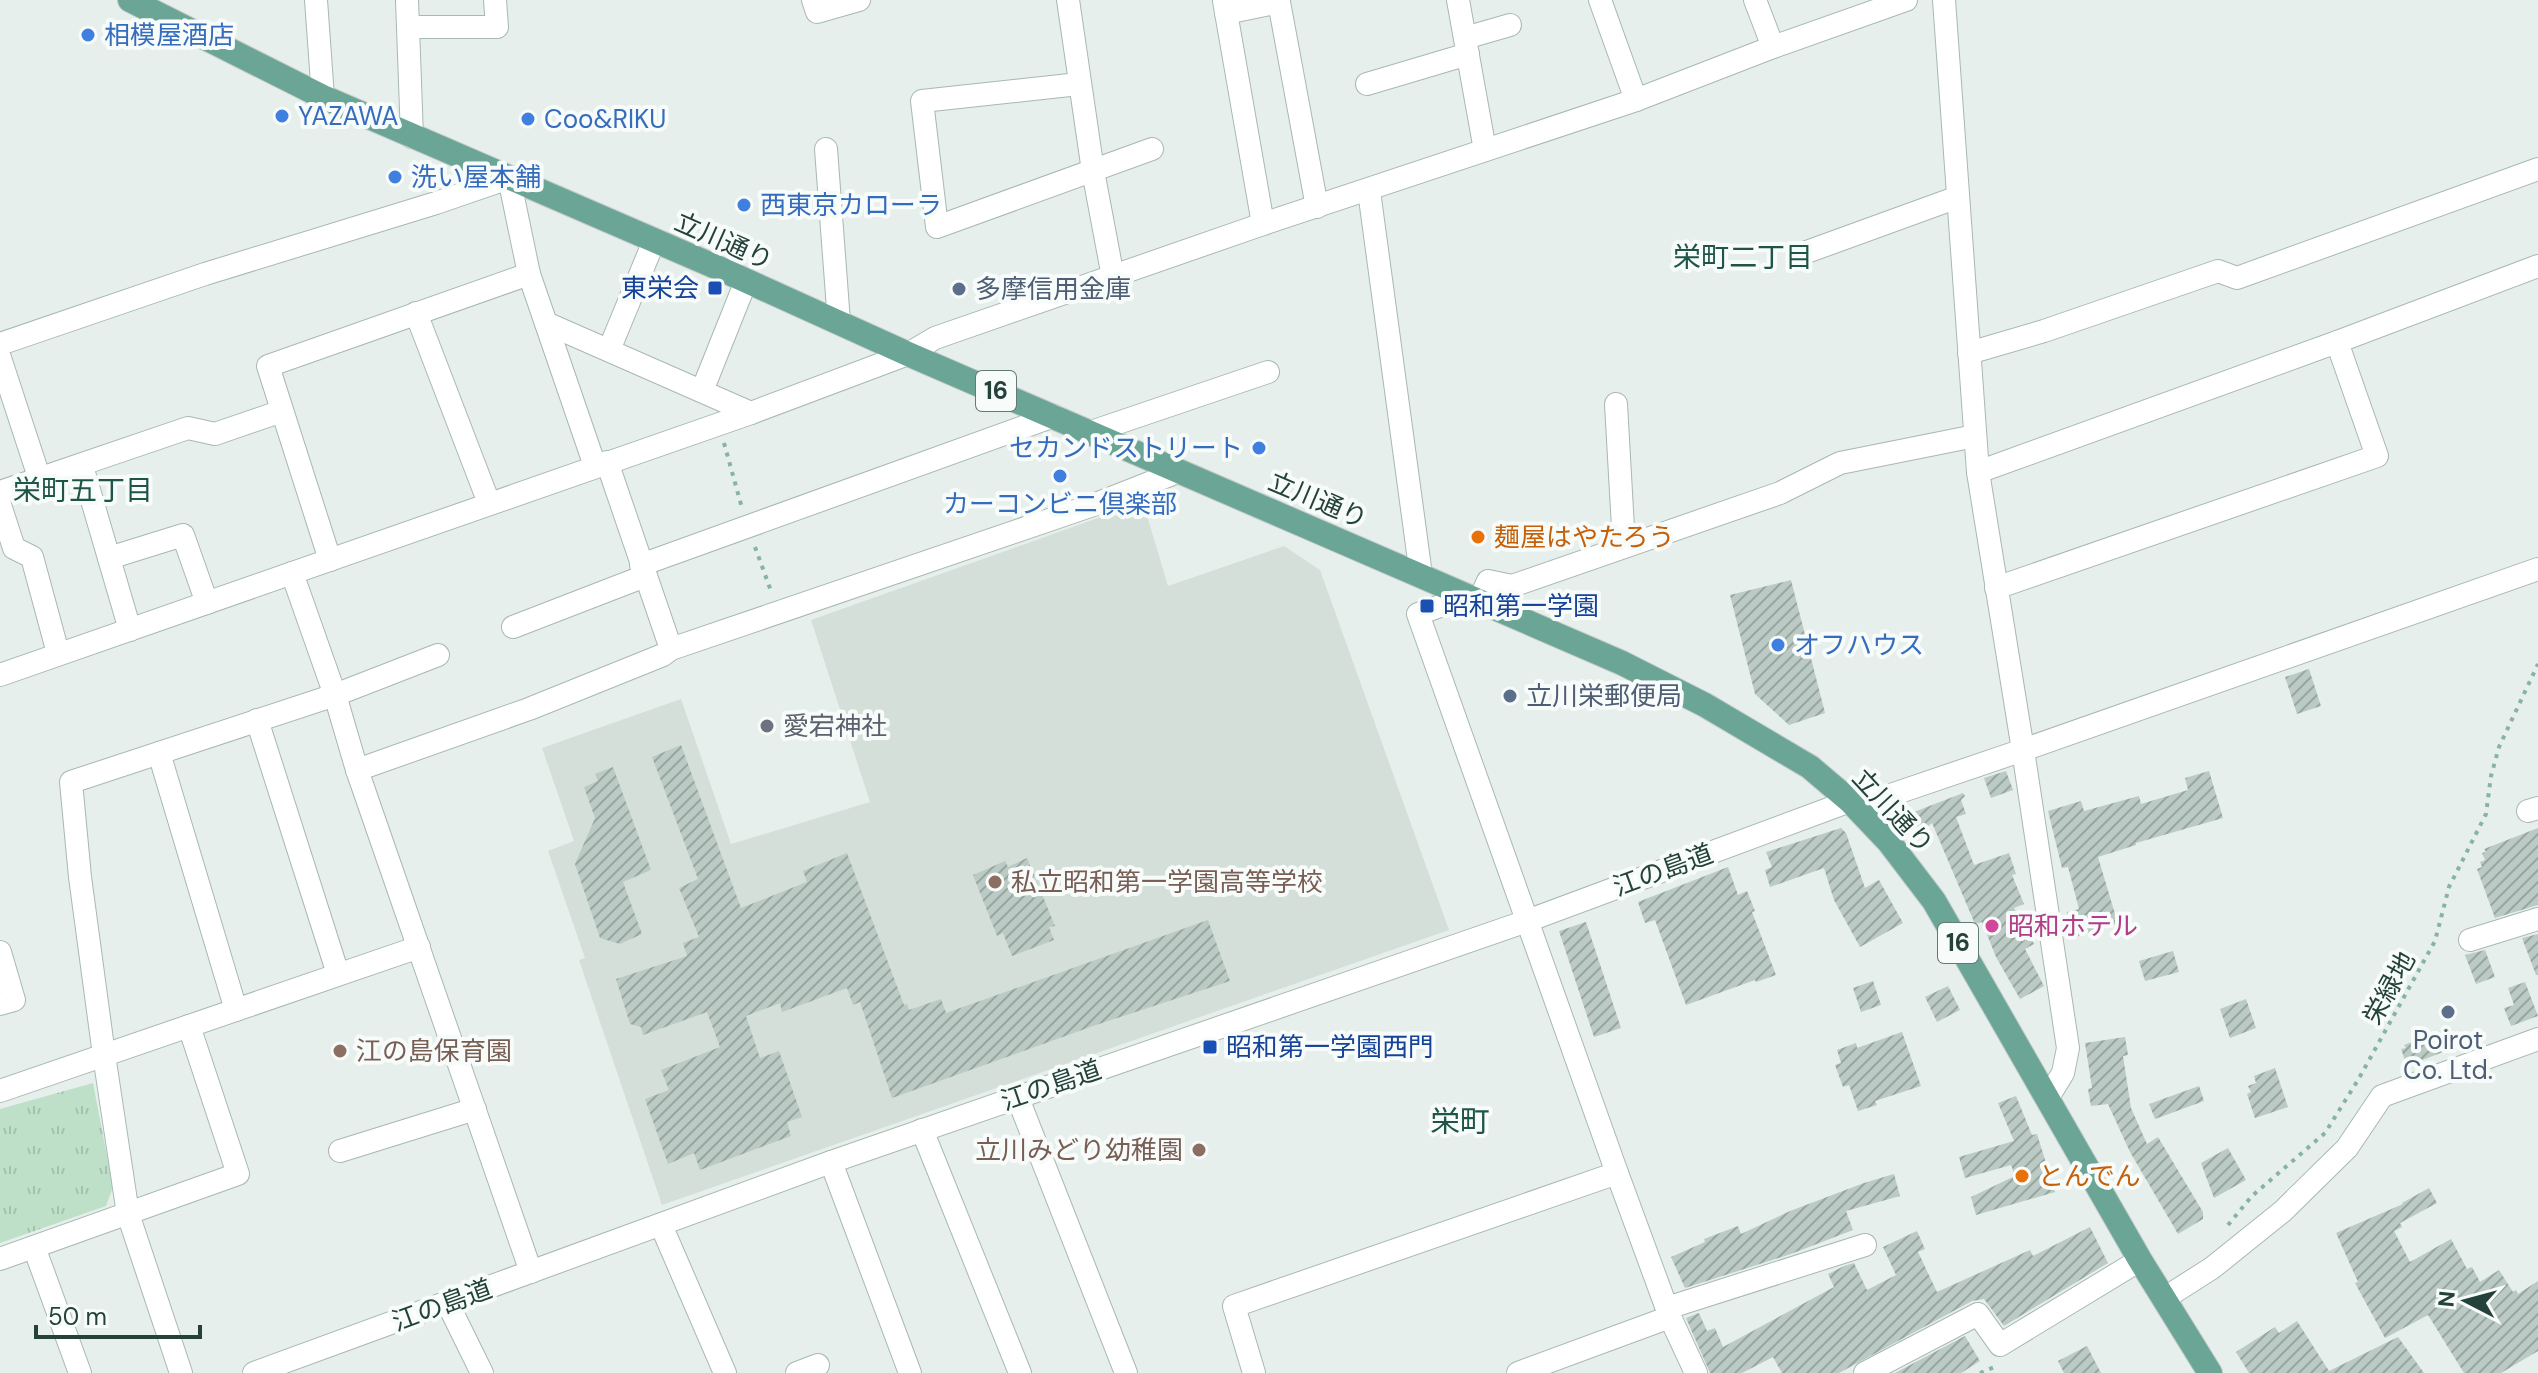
<svg xmlns="http://www.w3.org/2000/svg" width="2538" height="1373" font-family="'DM Sans','Noto Sans JP',sans-serif">
<style>
.built{fill:#d4dfda}
.park{fill:url(#park-tufts)}
.building{fill:url(#building-hatch)}
.lines{fill:none;stroke-linecap:round;stroke-linejoin:round}
.minor-casing{stroke:#a8b8b2;stroke-width:24}
.major-casing{stroke:#c2cac8;stroke-width:26}
.path{stroke:#86b3a5;stroke-width:4;stroke-dasharray:4 6;stroke-linecap:butt}
.minor{stroke:#fff;stroke-width:22}
.major{stroke:#6aa596;stroke-width:24}
.shop-dot{fill:#3f7fe0;stroke:#f7fbf9;stroke-width:3}
.transit-dot{fill:#1a4fb4;stroke:#f7fbf9;stroke-width:3}
.service-dot{fill:#5c6f8a;stroke:#f7fbf9;stroke-width:3}
.food-dot{fill:#e8710a;stroke:#f7fbf9;stroke-width:3}
.worship-dot{fill:#6b7280;stroke:#f7fbf9;stroke-width:3}
.education-dot{fill:#8d6e63;stroke:#f7fbf9;stroke-width:3}
.hotel-dot{fill:#d1479c;stroke:#f7fbf9;stroke-width:3}
.labels{text-anchor:middle;stroke-width:8;stroke-linejoin:round;paint-order:stroke}
.shield{fill:#f7fbf9;stroke:#637a73;stroke-width:2}
.shield-label{font-size:24px;font-weight:bold;fill:#24423a}
.shop-label{font-size:26px;fill:#366cbe;stroke:#f7fbf9;text-anchor:start}
.street-label{font-size:26px;fill:#24423a;stroke:#f7fbf9}
.transit-label{font-size:26px;fill:#164399;stroke:#f7fbf9;text-anchor:start}
.service-label{font-size:26px;fill:#4e5e75;stroke:#f7fbf9;text-anchor:start}
.food-label{font-size:26px;fill:#c56008;stroke:#f7fbf9;text-anchor:start}
.worship-label{font-size:26px;fill:#5b616d;stroke:#f7fbf9;text-anchor:start}
.education-label{font-size:26px;fill:#785e54;stroke:#f7fbf9;text-anchor:start}
.hotel-label{font-size:26px;fill:#b23c85;stroke:#f7fbf9;text-anchor:start}
.neighbourhood-label{font-size:28px;fill:#1f5548;stroke:#f7fbf9}
.quarter-label{font-size:30px;fill:#1f5548;stroke:#f7fbf9}
</style>
<defs>
<pattern id="park-tufts" width="24" height="20" patternUnits="userSpaceOnUse" patternTransform="scale(2)"><rect width="24" height="20" fill="#bfe0c8"/><path d="M3 7l-1-3M5 7V3M7 7l1-3M15 17l-1-3M17 17v-4M19 17l1-3" fill="none" stroke="#a4c1ad"/></pattern>
<pattern id="building-hatch" width="6" height="6" patternUnits="userSpaceOnUse" patternTransform="scale(2)"><rect width="6" height="6" fill="#bbcac4"/><path d="M-1 1l2-2M0 6l6-6M5 7l2-2" fill="none" stroke="#98a6a0"/></pattern>
</defs>
<rect width="100%" height="100%" fill="#e6efeb"/>
<path class="built" d="M1143,502l25,84 116,-40 36,24 129,360 -787,275 -83,-245 6,-2 -37,-107 26,-10 -32,-93 139,-49 50,145 139,-42 -59,-182z"/>
<path class="park" d="M93,1083l20,104 -7,19 -106,37v-134z"/>
<g class="building">
<path d="M1791,580l34,133 -36,12 -34,-31 -25,-99z"/>
<path d="M2309,669l12,37 -24,8 -12,-37z"/>
<path d="M681,745l60,163 66,-26 -4,-11 44,-18 57,152 3,-1 2,6 32,-11 5,14 262,-93 22,61 -134,44 -204,73 -32,-96 -7,3 -6,-17 -65,24 -2,-9 -34,13 14,42 19,-7 23,66 -15,5 4,14 -91,34 -6,-17 -26,11 -23,-65 24,-9 -8,-20 59,-23 -13,-35 -64,23 -2,-8 -11,-3 -14,-45 71,-23 -4,-13 16,-6 -20,-49 19,-9 -46,-122z"/>
<path d="M613,767l38,103 -28,12 19,52 -22,10 -20,-6 -25,-74 20,-46 -11,-31 14,-6 -3,-7z"/>
<path d="M2006,771l7,19 -22,8 -7,-20z"/>
<path d="M2209,771l14,47 -87,25v2l-38,12 20,67 -45,14 -6,-26 12,-3 -11,-42 -6,1 -14,-57 33,-10 3,10 55,-15 2,8 47,-14 -3,-12z"/>
<path d="M1963,793l2,3 -4,4 5,14 -10,3 18,48 35,-12 7,21 -4,1 12,29 -10,4 20,36 -9,5 19,37 -24,13 -24,-42 -14,-35 -7,2 -43,-101 -20,16 -16,-20z"/>
<path d="M1841,828l5,5 19,55 14,-8 24,43 -43,24 -26,-47 -10,-32 -54,19 -5,-17 7,-3 -6,-15z"/>
<path d="M2538,828v77l-43,13 -18,-49 5,-2 -2,-5 5,-2 -3,-7 4,-1 -2,-3z"/>
<path d="M1027,858l28,68 -6,1 5,13 -42,16 -9,-23 -6,3 -24,-61 32,-14 3,6z"/>
<path d="M1728,867l10,28 9,-4 8,20 -3,1 24,63 -20,7 -1,-2 -69,25 -31,-85 -10,3 -7,-21z"/>
<path d="M1586,922l35,106 -27,9 -35,-106z"/>
<path d="M2538,934v41h-2l-14,-37z"/>
<path d="M2485,950l10,27 -19,7 -11,-29z"/>
<path d="M2173,951l6,21 -34,9 -6,-20z"/>
<path d="M1873,981l8,24 -20,7 -8,-24z"/>
<path d="M2525,982l13,34 -27,10 -7,-18 10,-3 -6,-17z"/>
<path d="M1948,986l12,24 -23,12 -12,-25z"/>
<path d="M2246,999l10,29 -26,10 -10,-29z"/>
<path d="M2449,1028l7,19 -49,19 -6,-17 5,-1 -2,-3z"/>
<path d="M1902,1032l19,54 -46,15 2,4 -19,6 -9,-26 -6,2 -8,-22 6,-2 -4,-13 19,-7 1,5z"/>
<path d="M2125,1037l3,18 -5,1 8,52 16,36 11,-7 45,75v7l-25,15 -48,-82 -22,-48 -17,2 -3,-17 4,-1 -7,-45z"/>
<path d="M2275,1068l13,39 -33,11 -8,-24 4,-2 -3,-6 8,-3 -2,-7z"/>
<path d="M2199,1086l5,15 -49,18 -6,-15z"/>
<path d="M2016,1096l16,39 5,-1 18,58 -79,23 -5,-18 44,-21 -4,-11 -46,13 -6,-21 55,-16 -16,-38z"/>
<path d="M2228,1148l18,32 -32,18 -13,-35z"/>
<path d="M1894,1174l6,22 -54,15 7,19 -62,24 -106,34 -14,-31 34,-15 -1,-3 34,-13 3,8 49,-23 74,-28z"/>
<path d="M2429,1188l8,15 -37,20 2,4 -8,4 16,31 41,-23 16,30 5,-2 8,15 19,-12 14,22 3,-2 2,4 20,-13v70l-37,22h-37l-36,-58 -43,23 -30,-55 3,-1 -22,-49 67,-29 -1,-1z"/>
<path d="M2090,1227l18,36 -104,63 -20,-27 -12,2 -133,72h-57l-9,-16 -31,16h-32l-24,-55 13,-5 8,18 8,-3 8,19 111,-60 -6,-13 16,-8 10,-3 13,27 29,-15 -13,-28 34,-16 8,18 -7,3 19,40 93,-42 3,6z"/>
<path d="M2297,1321l32,50 69,-34 26,36h-175l-13,-21 39,-25 4,6z"/>
<path d="M1965,1336l15,25 -19,12h-66z"/>
<path d="M2087,1346l14,27h-37l-6,-12z"/>
</g>
<g class="lines">
<g class="minor-casing">
<g id="minor">
<path d="M316,0l7,97"/>
<path d="M407,0l5,137"/>
<path d="M813,0l4,12 42,-12"/>
<path d="M1068,0l25,171 20,106"/>
<path d="M1458,0l27,150"/>
<path d="M1600,0l36,100"/>
<path d="M1755,0l18,47"/>
<path d="M1944,0l34,472 45,278 45,298 -5,25 -16,26"/>
<path d="M1224,1l39,223"/>
<path d="M1226,13l53,-11 38,205"/>
<path d="M409,27h88l-2,-27"/>
<path d="M1465,38l45,-13"/>
<path d="M1079,84l-157,17 15,126 215,-78"/>
<path d="M1367,84l101,-30"/>
<path d="M826,149l13,173"/>
<path d="M1369,191l52,384"/>
<path d="M1801,254l157,-57"/>
<path d="M416,313l73,190"/>
<path d="M546,323l205,90"/>
<path d="M0,344l205,-70 231,-71 73,-25 20,96 66,192"/>
<path d="M609,350l45,-109"/>
<path d="M1969,353l75,-22 174,-60 19,7 301,-109"/>
<path d="M0,358l40,122"/>
<path d="M702,391l44,-110"/>
<path d="M1616,404l8,142"/>
<path d="M1091,432l177,-60"/>
<path d="M607,462l64,187 425,-145 84,-33"/>
<path d="M82,466l48,164"/>
<path d="M1978,472l359,-130 201,-76"/>
<path d="M0,492l188,-64 27,6 67,-23"/>
<path d="M0,505l14,43 18,9 26,96"/>
<path d="M109,558l74,-23 24,68"/>
<path d="M330,560l-62,-194 261,-92"/>
<path d="M641,565l413,-149"/>
<path d="M292,573l43,122 22,75 174,502"/>
<path d="M1996,588l381,-132 -40,-114"/>
<path d="M1468,596l-50,18 199,559 53,144 26,56"/>
<path d="M1479,601l9,-20 24,5 268,-93 60,-30 135,-27"/>
<path d="M513,627l132,-51"/>
<path d="M0,675l751,-262 157,-59 27,-16 328,-114 373,-124 137,-53 133,-47"/>
<path d="M257,720l81,254"/>
<path d="M159,753l77,257"/>
<path d="M357,770l172,-61 134,-54 8,-6"/>
<path d="M2528,811l10,-3"/>
<path d="M2470,940l68,-21"/>
<path d="M0,952l14,48 -14,4"/>
<path d="M0,1091l419,-144"/>
<path d="M1017,1096l109,277"/>
<path d="M922,1130l98,243"/>
<path d="M340,1151l135,-42"/>
<path d="M831,1162l79,211"/>
<path d="M661,1225l64,148"/>
<path d="M34,1247l46,126"/>
<path d="M0,1259l238,-85 -49,-148"/>
<path d="M2165,1298l47,-30 71,-57 64,-63 35,-52 156,-57"/>
<path d="M448,1304l34,69"/>
<path d="M1667,1308l198,-63"/>
<path d="M181,1373l-53,-159 -24,-159 -24,-178 -9,-95 264,-87 103,-40"/>
<path d="M254,1373l577,-211 696,-241 323,-120h23l150,-51 515,-181"/>
<path d="M797,1373l21,-8"/>
<path d="M1254,1373l-20,-67 383,-133"/>
<path d="M1518,1373l152,-56"/>
<path d="M1865,1373l113,-59 22,31 140,-85"/>
</g>
</g>
<g class="major-casing">
<path id="major" d="M130,0l193,97 393,170 192,87 714,309 83,42 105,62 40,34 39,41 45,59 206,359 70,113"/>
</g>
<g class="path">
<path d="M724,443l18,65"/>
<path d="M755,547l16,44"/>
<path d="M2228,1225l24,-29 73,-63 33,-53 77,-139 14,-54 37,-73 5,-38 8,-29 39,-83"/>
<path d="M1980,1373l17,-7"/>
</g>
<use href="#minor" class="minor"/>
<use href="#major" class="major"/>
</g>
<g class="shop-dot">
<circle cx="88" cy="35" r="8"/>
<circle cx="282" cy="116" r="8"/>
<circle cx="528" cy="119" r="8"/>
<circle cx="395" cy="177" r="8"/>
<circle cx="744" cy="205" r="8"/>
<circle cx="1259" cy="448" r="8"/>
<circle cx="1060" cy="476" r="8"/>
<circle cx="1778" cy="645" r="8"/>
</g>
<g class="transit-dot">
<rect x="707" y="280" width="16" height="16" rx="4"/>
<rect x="1419" y="598" width="16" height="16" rx="4"/>
<rect x="1202" y="1039" width="16" height="16" rx="4"/>
</g>
<g class="service-dot">
<circle cx="959" cy="289" r="8"/>
<circle cx="1510" cy="696" r="8"/>
<circle cx="2448" cy="1012" r="8"/>
</g>
<g class="food-dot">
<circle cx="1478" cy="537" r="8"/>
<circle cx="2022" cy="1176" r="8"/>
</g>
<circle class="worship-dot" cx="767" cy="726" r="8"/>
<g class="education-dot">
<circle cx="995" cy="882" r="8"/>
<circle cx="340" cy="1051" r="8"/>
<circle cx="1199" cy="1150" r="8"/>
</g>
<circle class="hotel-dot" cx="1992" cy="926" r="8"/>
<g class="labels">
<g class="shield">
<rect x="976" y="371" width="40" height="40" rx="6"/>
<rect x="1938" y="923" width="40" height="40" rx="6"/>
</g>
<g class="shield-label">
<text x="996" y="399">16</text>
<text x="1958" y="951">16</text>
</g>
<g class="shop-label">
<text x="104" y="44">相模屋酒店</text>
<text x="298" y="125">YAZAWA</text>
<text x="544" y="128">Coo&amp;RIKU</text>
<text x="411" y="186">洗い屋本舗</text>
<text x="760" y="214">西東京カローラ</text>
<text x="1243" y="457" text-anchor="end">セカンドストリート</text>
<text x="1060" y="513" text-anchor="middle">カーコンビニ倶楽部</text>
<text x="1794" y="654">オフハウス</text>
</g>
<g class="street-label">
<text transform="translate(724 241) rotate(24)" y="9">立川通り</text>
<text transform="translate(1318 500) rotate(23)" y="9">立川通り</text>
<text transform="translate(1893 811) rotate(47)" y="9">立川通り</text>
<text transform="translate(1663 870) rotate(-20)" y="9">江の島道</text>
<text transform="translate(2389 988) rotate(-61)" y="9">栄緑地</text>
<text transform="translate(1051 1085) rotate(-19)" y="9">江の島道</text>
<text transform="translate(442 1305) rotate(-20)" y="9">江の島道</text>
</g>
<g class="transit-label">
<text x="699" y="297" text-anchor="end">東栄会</text>
<text x="1443" y="615">昭和第一学園</text>
<text x="1226" y="1056">昭和第一学園西門</text>
</g>
<g class="service-label">
<text x="975" y="298">多摩信用金庫</text>
<text x="1526" y="705">立川栄郵便局</text>
<text x="2448" y="1049" text-anchor="middle">Poirot<tspan x="2448" dy="30">Co. Ltd.</tspan></text>
</g>
<g class="food-label">
<text x="1494" y="546">麺屋はやたろう</text>
<text x="2038" y="1185">とんでん</text>
</g>
<g class="worship-label">
<text x="783" y="735">愛宕神社</text>
</g>
<g class="education-label">
<text x="1011" y="891">私立昭和第一学園高等学校</text>
<text x="356" y="1060">江の島保育園</text>
<text x="1183" y="1159" text-anchor="end">立川みどり幼稚園</text>
</g>
<g class="hotel-label">
<text x="2008" y="935">昭和ホテル</text>
</g>
<g class="neighbourhood-label">
<text x="1743" y="267">栄町二丁目</text>
<text x="83" y="500">栄町五丁目</text>
</g>
<g class="quarter-label">
<text x="1460" y="1132">栄町</text>
</g>
</g>
<g transform="translate(2466 1301) rotate(276)" stroke="#f7fbf9" stroke-width="6" paint-order="stroke">
<path d="M0-6L14 30L0 20L-14 30Z" fill="#24423a"/>
<text y="-12" font-size="22" font-weight="bold" text-anchor="middle" fill="#24423a">N</text>
</g>
<path d="M36 1325v12h164v-12" fill="none" stroke="#24423a" stroke-width="4"/>
<text x="48" y="1325" font-size="24" fill="#24423a" stroke="#f7fbf9" stroke-width="6" paint-order="stroke">50 m</text>
</svg>
